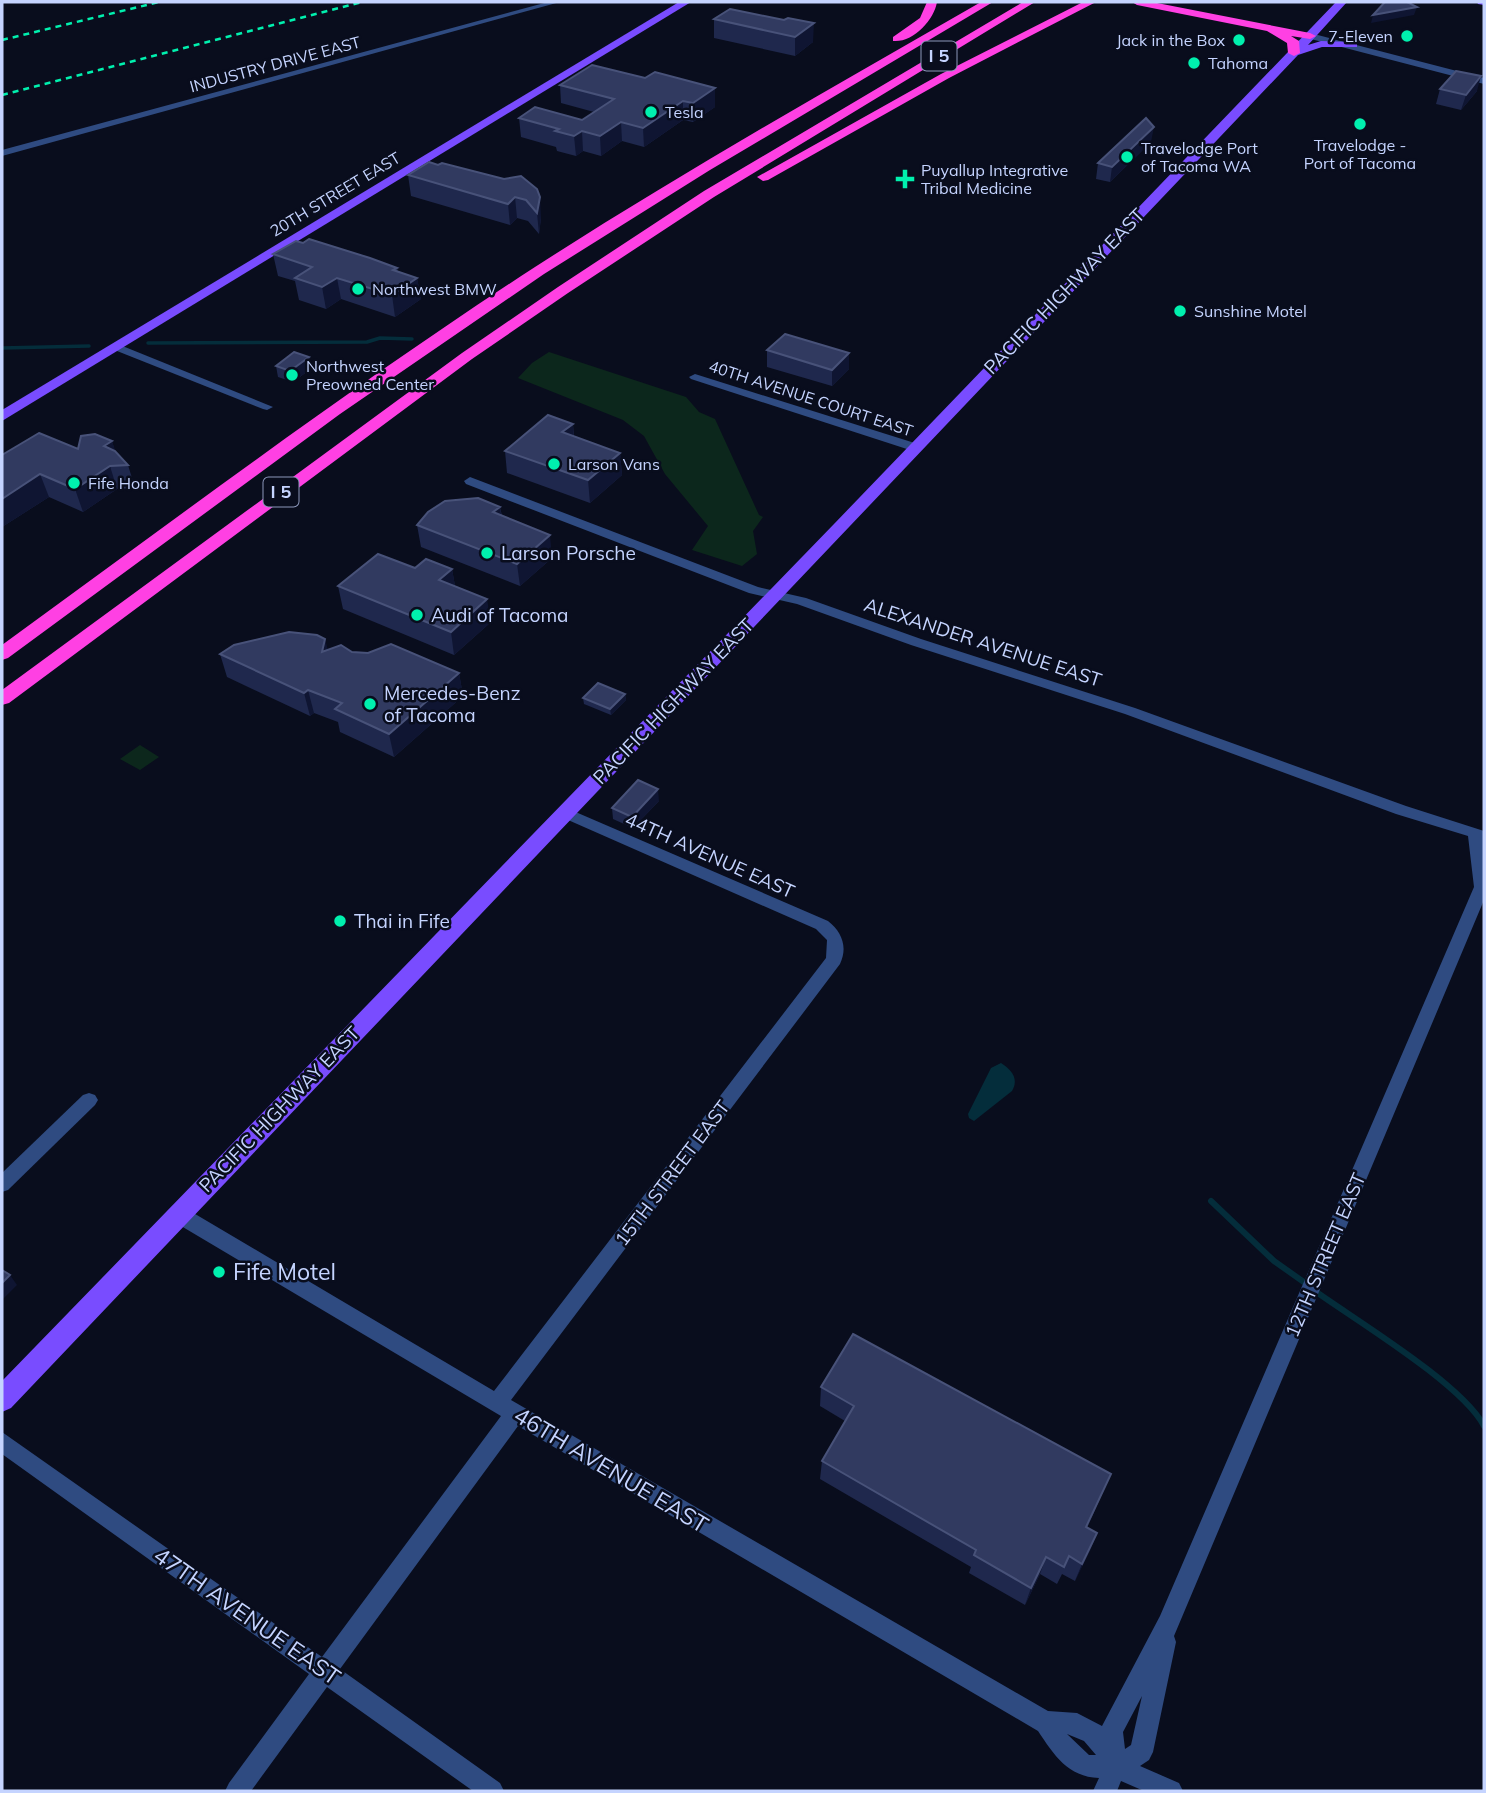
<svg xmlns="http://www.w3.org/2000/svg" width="1486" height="1793" font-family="Mulish,sans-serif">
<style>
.green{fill:#0c271c}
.water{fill:#042d3b}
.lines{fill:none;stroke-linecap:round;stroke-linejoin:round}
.stream-far1{stroke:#042d3b;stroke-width:3.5}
.stream{stroke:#042d3b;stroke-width:6}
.minor{fill:#2f4b81;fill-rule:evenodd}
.major{fill:#794cff;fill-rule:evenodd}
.highway{fill:#ff40e3;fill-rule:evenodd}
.rail{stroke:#00f0ae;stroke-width:2.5;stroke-dasharray:6 5;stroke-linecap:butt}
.wall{fill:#1f284d}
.shaded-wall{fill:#0f1532}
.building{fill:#313a60;stroke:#485279;stroke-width:2}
.poi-dot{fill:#00f0ae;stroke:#090d1d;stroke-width:2.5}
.labels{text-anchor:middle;stroke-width:5;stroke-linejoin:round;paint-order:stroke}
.far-poi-label{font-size:16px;fill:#c5d4ff;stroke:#090d1d;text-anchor:start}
.far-street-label{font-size:16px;fill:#c5d4ff;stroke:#090d1d}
.shield{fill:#090d1d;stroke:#8d98bb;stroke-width:2}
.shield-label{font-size:18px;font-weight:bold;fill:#c5d4ff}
.street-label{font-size:19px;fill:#c5d4ff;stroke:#090d1d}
.poi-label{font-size:19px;fill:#c5d4ff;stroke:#090d1d;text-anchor:start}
.near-poi-label{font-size:23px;fill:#c5d4ff;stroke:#090d1d;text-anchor:start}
.near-street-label{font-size:23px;fill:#c5d4ff;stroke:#090d1d}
</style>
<rect width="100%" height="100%" fill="#090d1d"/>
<g class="green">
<path d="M549,352l137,45 13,15 16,7 44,96 4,2 -10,14 4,23 -15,12 -50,-16 16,-24 -43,-52 -21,-38 -21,-16 -105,-42 14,-15z"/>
<path d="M140,745l19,12 -19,13 -20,-11z"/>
</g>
<path class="water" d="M1001,1063c11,7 18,16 11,28l-38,30 -5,-3 -1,-4 23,-46z"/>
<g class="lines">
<g class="stream-far1">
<path d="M148,343l219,-1 13,-4 32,1"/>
<path d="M2,348l87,-2"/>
</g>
<g class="stream">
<path d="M1211,1201l63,60 34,24"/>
<path d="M1315,1291c42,30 147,93 169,135"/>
</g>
<g class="minor">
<path d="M548,2h12l-558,154v-6z"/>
<path d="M1310,33l174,45v6l-177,-46v-4z"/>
<path d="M112,345h8l153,62 -6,3 -4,-1 -151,-60z"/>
<path d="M695,374l226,71 2,3 -6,4 -4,-1 -222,-72 -2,-2z"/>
<path d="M470,477l288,110 48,11 115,41 214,69 271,98 78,25v69l-310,736 2,6 -23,110 -4,8 -9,6 39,17 4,8h-39l-23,-10 -4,10h-24l6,-13c-31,-1 -45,-23 -61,-47l-520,-305 -178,243 160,114 4,8h-31l-146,-104 -76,104h-26l4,-8 80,-109 -307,-220v-22l320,225 179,-241 -330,-196 -2,-6 2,-6 7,-2 7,2 309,183 332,-433 1,-18 -11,-11 -257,-113 -3,-4 3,-4 5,-1 264,114c14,11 20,26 12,43l-329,436 537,311 29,2 25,13 58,-110 314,-729 -6,-51 -72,-22 -271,-100 -214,-69 -114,-41 -48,-11 -283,-109 -2,-3zM1142,1696l-11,49 -6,4 -2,-17zM1067,1734l17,7 12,14h-7z"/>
<path d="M89,1093l6,2 3,5 -3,5 -87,85 -6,2v-19l81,-78z"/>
</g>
<g class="major">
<path d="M679,2h12l-689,419v-11z"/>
<path d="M1336,2h11l-39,43 13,-4 32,1 4,1v4h-35l-24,8 -1287,1353 -9,4v-31l832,-857z"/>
<path d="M1477,2h7v3l-6,-1z"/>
</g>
<g class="highway">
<path d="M927,2h10c-3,18 -24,41 -44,39v-4l27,-19z"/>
<path d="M981,2h12l-283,168 -166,104 -204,140 -332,244 -6,2v-15c176,-128 350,-259 533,-378 146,-94 296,-179 446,-265z"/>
<path d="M1023,2h12l-321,195 -146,96 -96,66 -463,344 -7,2v-15l460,-337 96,-66 146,-96z"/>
<path d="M1083,2h13l-147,76 -181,102 -5,1 -6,-4 184,-103z"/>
<path d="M1132,2h20l158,31 6,3 -6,3 -19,-3 8,5 1,12 -6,3 -6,-3 -1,-10 -20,-12 -130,-26z"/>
</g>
<g class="rail">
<path d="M2,40l157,-38"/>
<path d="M2,95l360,-93"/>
</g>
</g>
<g class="wall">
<path d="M714,19l70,1 29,22 -18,14 -81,-18z"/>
<path d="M592,65l123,42 -22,15 -10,-2 -39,27 -22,-6 -21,15 -18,-5 -7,5 -19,-5 -1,-4 -35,-10 -2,-19 63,2 12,-8 -33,-9 -1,-18z"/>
<path d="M1440,89l37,2 -16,19 -25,-6z"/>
<path d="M1151,142l-41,40 -14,-3 2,-16z"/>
<path d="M408,175l96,4 17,-3 20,42 -2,16 -11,-13 -11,-3 -7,7 -99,-29z"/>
<path d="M273,254l124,14 1,3 19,7 4,21 -26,18 -54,-18 -15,10 -27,-9 -4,-19 -17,-5z"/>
<path d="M767,350l82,3v16l-17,17 -65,-19z"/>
<path d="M309,357l3,11 -19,14 -15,-5 -2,-11z"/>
<path d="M573,424l1,12 46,17 2,22 -32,28 -83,-30 -2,-22z"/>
<path d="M39,433l39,16 34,-8 3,11 13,13 7,23 -18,1 -34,23 -34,-15 -47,30z"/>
<path d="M500,507l2,9 50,42 -32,28 -99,-39 -4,-22z"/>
<path d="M415,568l37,1 3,17 36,36 -37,33 -111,-46 -5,-23z"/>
<path d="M328,650l24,2 107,21 4,23 -69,61 -54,-25 -2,-10 -24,-9 -4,3 -83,-39 -7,-23z"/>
<path d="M625,694l1,6 -15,15 -27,-11 -1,-6z"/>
<path d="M659,801l-26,27 -20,-9 -1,-11z"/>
<path d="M821,1387l290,87 -24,54 10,5 -22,48 -13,-7 -5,10 -17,-10 -15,31 -56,-32 2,-6 -151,-88 2,-18 23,-40 -25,-15z"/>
</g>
<g class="shaded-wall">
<path d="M1417,7l-3,8 -43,8 2,-8z"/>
<path d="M814,23l-1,19 -18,14v-19z"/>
<path d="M1481,76l-4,15 -16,19 5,-15z"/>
<path d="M715,88v19l-22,15v-19z"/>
<path d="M683,101v19l-39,27 -1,-19z"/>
<path d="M621,122l1,19 -21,15 -1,-20z"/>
<path d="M1154,127l-3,15 -41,40 2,-15z"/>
<path d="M582,131l1,20 -7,5 -2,-20z"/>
<path d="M515,197l2,21 -7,7 -2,-21z"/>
<path d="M540,197l1,21 -2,16 -2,-21z"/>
<path d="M337,278l4,21 -15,10 -4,-22z"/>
<path d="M417,278l4,21 -26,18 -3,-22z"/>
<path d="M849,353v16l-17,17v-16z"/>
<path d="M309,357l3,11 -19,14 -3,-11z"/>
<path d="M573,424l1,22 -12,-14z"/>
<path d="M112,441l7,22 -15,-17z"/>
<path d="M620,453l2,22 -32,28 -2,-23z"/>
<path d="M110,466l7,23 -34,23 -8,-23z"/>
<path d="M40,474l9,23 -47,30v-28z"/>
<path d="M500,507l3,22 -10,-17z"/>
<path d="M550,535l2,23 -32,28 -3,-22z"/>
<path d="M452,569l4,23 -17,-12z"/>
<path d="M487,599l4,23 -37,33 -3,-23z"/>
<path d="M325,639l6,23 -9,-10z"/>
<path d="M459,673l4,23 -69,61 -5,-23z"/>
<path d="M308,690l6,23 -4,3 -6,-23z"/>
<path d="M625,694l1,6 -15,15 -1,-6z"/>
<path d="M658,789l1,12 -26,27 -1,-11z"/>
<path d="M10,1275l7,10 -15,15v-17z"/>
<path d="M1111,1474l-8,18 -24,52 7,-17z"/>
<path d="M1097,1533l-7,18 -15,30 7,-17z"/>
<path d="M1046,1557l-6,17 -15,31 6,-17z"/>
</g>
<g class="building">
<path d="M1385,2h22l10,5 -44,8z"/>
<path d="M730,9l54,11 4,-2 26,5 -19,14 -81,-18z"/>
<path d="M592,65l53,13 10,-6 60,16 -22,15 -10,-2 -40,27 -22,-6 -21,14 -18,-5 -8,5 -19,-5 4,-2 -40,-11 16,-11 47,13 32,-21 -54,-14z"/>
<path d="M1456,71l25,5 -15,19 -26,-6z"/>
<path d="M1146,118l8,9 -42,40 -14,-4z"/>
<path d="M429,162l9,3 4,-2 62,16 17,-3 16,13 3,8 -3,16 -11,-13 -11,-3 -7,7 -100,-29z"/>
<path d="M309,239l61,19 27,10 -4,2 24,8 -25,17 -55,-17 -15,9 -27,-9 17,-11 -39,-13 23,-13 7,2z"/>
<path d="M785,334l64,19 -17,17 -65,-20z"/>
<path d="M294,352l15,5 -19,14 -14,-5z"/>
<path d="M548,415l25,9 -11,8 58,21 -32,27 -83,-29z"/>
<path d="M39,433l39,16 3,-13 14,-2 17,7 -8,5 11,5 13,14 -18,1 -35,23 -35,-15 -38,25v-44z"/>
<path d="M478,498l22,9 -7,5 57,23 -33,29 -100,-39 11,-13 17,-11z"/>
<path d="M378,554l37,14 11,-9 26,10 -13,11 48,19 -36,33 -113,-46z"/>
<path d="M289,632l28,3 8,4 -3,13 19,-7 11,7 16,1 23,-9 68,29 -70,61 -54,-25 7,-6 -34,-13 -4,3 -84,-39 14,-9z"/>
<path d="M598,683l27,11 -15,15 -27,-11z"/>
<path d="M638,780l20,9 -26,28 -20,-9z"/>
<path d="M2,1270l8,5 -8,8z"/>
<path d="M853,1334l258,140 -25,53 11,6 -15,31 -13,-8 -5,11 -18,-10 -15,31 -57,-33 2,-5 -154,-89 32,-55 -33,-19z"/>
</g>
<g class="poi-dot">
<circle cx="1407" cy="36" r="7"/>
<circle cx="1239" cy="40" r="7"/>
<circle cx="1194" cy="63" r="7"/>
<circle cx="651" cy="112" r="7"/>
<circle cx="1360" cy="124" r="7"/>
<circle cx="1127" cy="157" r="7"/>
<path d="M901.5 168.5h7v7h7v7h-7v7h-7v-7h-7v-7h7z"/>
<circle cx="358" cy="289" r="7"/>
<circle cx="1180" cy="311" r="7"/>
<circle cx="292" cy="375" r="7"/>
<circle cx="554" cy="464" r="7"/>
<circle cx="74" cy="483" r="7"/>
<circle cx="487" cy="553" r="7"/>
<circle cx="417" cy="615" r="7"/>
<circle cx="370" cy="704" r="7"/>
<circle cx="340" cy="921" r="7"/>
<circle cx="219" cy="1272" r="7"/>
</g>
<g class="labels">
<g class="far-poi-label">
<text x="1393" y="42" text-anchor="end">7-Eleven</text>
<text x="1225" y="46" text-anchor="end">Jack in the Box</text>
<text x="1208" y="69">Tahoma</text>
<text x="665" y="118">Tesla</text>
<text x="1360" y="151" text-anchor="middle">Travelodge -<tspan x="1360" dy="18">Port of Tacoma</tspan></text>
<text x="1141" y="154">Travelodge Port<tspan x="1141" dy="18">of Tacoma WA</tspan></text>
<text x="921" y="176">Puyallup Integrative<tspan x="921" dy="18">Tribal Medicine</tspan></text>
<text x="372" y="295">Northwest BMW</text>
<text x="1194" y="317">Sunshine Motel</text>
<text x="306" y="372">Northwest<tspan x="306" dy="18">Preowned Center</tspan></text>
<text x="568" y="470">Larson Vans</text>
<text x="88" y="489">Fife Honda</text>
</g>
<g class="far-street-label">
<text transform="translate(275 64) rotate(-15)" y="6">INDUSTRY DRIVE EAST</text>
<text transform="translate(335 194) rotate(-31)" y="6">20TH STREET EAST</text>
<text transform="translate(811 398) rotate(18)" y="6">40TH AVENUE COURT EAST</text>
</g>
<g class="shield">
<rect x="921.5" y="41.5" width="35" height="29" rx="5"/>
<rect x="263.5" y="477.5" width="35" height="29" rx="5"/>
</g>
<g class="shield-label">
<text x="939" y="62">I 5</text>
<text x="281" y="498">I 5</text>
</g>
<g class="street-label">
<text transform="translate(1064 291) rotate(-46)" y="7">PACIFIC HIGHWAY EAST</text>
<text transform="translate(983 642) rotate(18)" y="7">ALEXANDER AVENUE EAST</text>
<text transform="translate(673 701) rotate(-46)" y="7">PACIFIC HIGHWAY EAST</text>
<text transform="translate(710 855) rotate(24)" y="7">44TH AVENUE EAST</text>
<text transform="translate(279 1109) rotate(-46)" y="7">PACIFIC HIGHWAY EAST</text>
<text transform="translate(672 1173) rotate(-53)" y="7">15TH STREET EAST</text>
<text transform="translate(1325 1255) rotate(-67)" y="7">12TH STREET EAST</text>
</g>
<g class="poi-label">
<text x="501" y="560">Larson Porsche</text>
<text x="431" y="622">Audi of Tacoma</text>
<text x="384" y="700">Mercedes-Benz<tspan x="384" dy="22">of Tacoma</tspan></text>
<text x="354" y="928">Thai in Fife</text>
</g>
<g class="near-poi-label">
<text x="233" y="1280">Fife Motel</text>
</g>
<g class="near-street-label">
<text transform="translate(611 1470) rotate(31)" y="8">46TH AVENUE EAST</text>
<text transform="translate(247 1616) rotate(35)" y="8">47TH AVENUE EAST</text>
</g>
</g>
<rect width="1486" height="1793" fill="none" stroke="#c5d4ff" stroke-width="7"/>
</svg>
